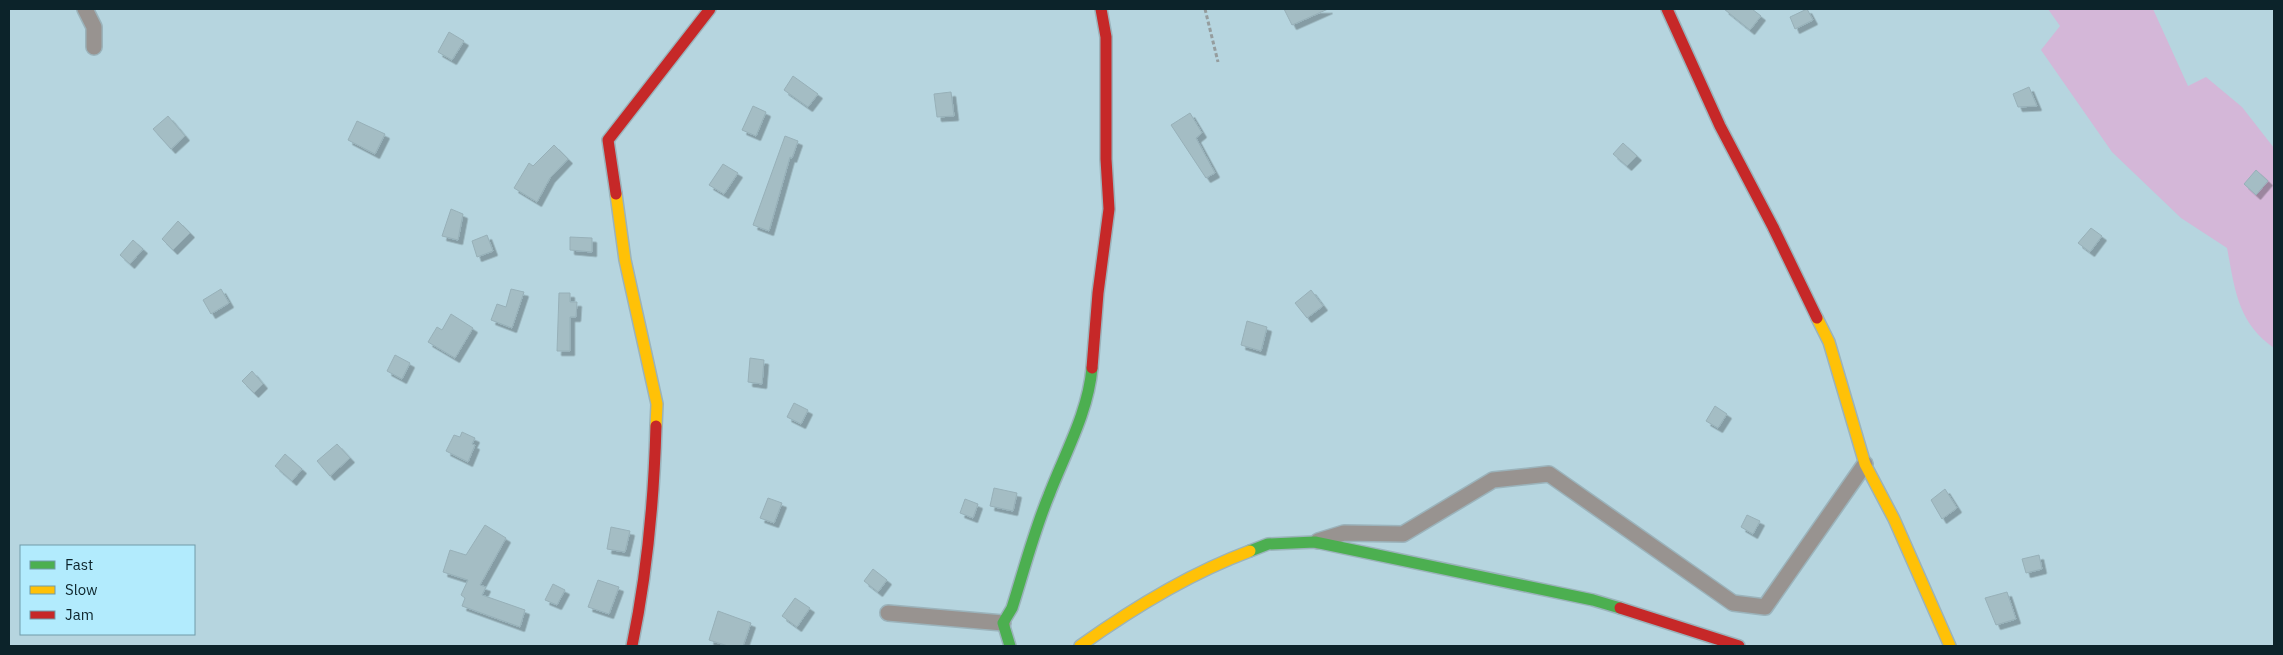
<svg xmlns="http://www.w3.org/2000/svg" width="2283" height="655" font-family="'IBM Plex Sans',sans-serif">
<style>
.green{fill:#d4b7d8}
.building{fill:#a4bdc4;stroke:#97b0b8;filter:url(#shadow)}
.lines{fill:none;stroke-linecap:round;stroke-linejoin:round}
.street-casing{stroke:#9bb3bb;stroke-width:18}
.fast-casing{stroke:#9bb3bb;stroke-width:14}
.slow-casing{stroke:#9bb3bb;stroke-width:14}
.jam-casing{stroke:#9bb3bb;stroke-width:14}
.path{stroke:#959d9e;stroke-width:3;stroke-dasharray:4 2.5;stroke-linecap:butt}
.street{stroke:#989390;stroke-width:15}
.fast{stroke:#4caf50;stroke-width:11}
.slow{stroke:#ffc107;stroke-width:11}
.jam{stroke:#c62828;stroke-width:11}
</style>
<defs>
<filter id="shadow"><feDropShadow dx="4.5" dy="4.5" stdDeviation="0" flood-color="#0004"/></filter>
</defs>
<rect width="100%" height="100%" fill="#b6d5df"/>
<path class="green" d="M2048,9h105l35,77 18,-9 36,30 32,41v200c-37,-26 -39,-59 -47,-100l-46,-30 -69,-66 -71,-102 19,-24z"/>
<g class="building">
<path d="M1284,9h44l-36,16z"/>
<path d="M1724,9h28l9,7 -11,14z"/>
<path d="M1807,9l6,11 -18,9 -5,-12z"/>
<path d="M449,32l15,9 -12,19 -14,-8z"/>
<path d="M793,76l25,18 -10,13 -24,-17z"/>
<path d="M2029,87l8,19 -19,1 -5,-13z"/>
<path d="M951,92l3,24 -17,1 -3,-23z"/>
<path d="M753,106l13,6 -10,24 -14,-6z"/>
<path d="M1190,113l12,20 -6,5 19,35 -9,5 -35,-53z"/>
<path d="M168,116l17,20 -14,13 -18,-20z"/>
<path d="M357,121l28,13 -10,20 -27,-14z"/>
<path d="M785,136l13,5 -6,17 -2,-1 -21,74 -16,-6z"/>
<path d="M1623,143l14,13 -10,10 -14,-12z"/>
<path d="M554,145l14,14 -18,19 -13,24 -23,-14 15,-25 4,3z"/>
<path d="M723,164l15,9 -14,21 -15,-9z"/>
<path d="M2256,170l12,11 -12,14 -12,-11z"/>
<path d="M451,209l12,5 -5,26 -16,-4z"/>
<path d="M178,221l12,12 -17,17 -11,-11z"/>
<path d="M2091,228l11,8 -12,16 -12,-9z"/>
<path d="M487,235l6,16 -16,6 -5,-16z"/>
<path d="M570,237l22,1v14l-22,-2z"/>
<path d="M133,240l10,9 -13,15 -10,-9z"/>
<path d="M221,289l8,14 -18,11 -8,-14z"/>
<path d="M511,289l13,3 -12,36 -21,-8 6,-16 9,3z"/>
<path d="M1311,290l12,16 -16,12 -12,-15z"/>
<path d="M559,293h11v9h7l-1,15h-6v34h-13z"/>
<path d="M451,314l22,14 -18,30 -27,-16 9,-15 5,3z"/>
<path d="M1247,321l20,6 -6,24 -20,-6z"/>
<path d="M395,355l15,8 -8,16 -15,-8z"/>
<path d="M750,358l14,2 -2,24 -14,-2z"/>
<path d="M252,371l11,13 -9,9 -12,-12z"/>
<path d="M794,403l14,7 -7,14 -14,-7z"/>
<path d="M1715,406l12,8 -9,14 -12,-7z"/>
<path d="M462,432l13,6 -3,6 3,1 -7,17 -22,-11 8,-16 6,2z"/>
<path d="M337,444l13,14 -20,18 -13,-15z"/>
<path d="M285,454l17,15 -10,12 -17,-15z"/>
<path d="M994,488l23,5 -4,18 -23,-5z"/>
<path d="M1945,489l12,19 -15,11 -11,-19z"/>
<path d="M768,498l14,5 -8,20 -14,-5z"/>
<path d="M965,499l13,5 -5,14 -13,-5z"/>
<path d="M1747,515l13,6 -7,13 -12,-7z"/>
<path d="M485,525l21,13 -26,47 6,2 -4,8 43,15 -5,17 -58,-21 3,-8 -4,-3 7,-15 -25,-8 7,-22 16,5z"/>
<path d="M611,527l19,4 -5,21 -18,-3z"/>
<path d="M2039,555l3,14 -16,4 -4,-14z"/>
<path d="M873,569l14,11 -9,12 -14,-11z"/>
<path d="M598,580l21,7 -10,27 -21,-7z"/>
<path d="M553,584l12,6 -8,15 -12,-5z"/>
<path d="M2007,592l9,27 -20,6 -11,-27z"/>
<path d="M795,598l15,10 -13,19 -15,-11z"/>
<path d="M718,611l33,12 -8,23h-15l-19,-6z"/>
</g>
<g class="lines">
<g class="street-casing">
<g id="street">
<path d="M85,9l9,18v20"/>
<path d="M1318,541l26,-8 59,1 90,-54 56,-6 184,129 32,4 100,-143"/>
<path d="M888,613l115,10"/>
</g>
</g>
<g class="fast-casing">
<g id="fast">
<path d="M1250,551l18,-7 47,-2 278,58 27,8"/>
<path d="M1010,646l-7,-23 9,-15c12,-38 22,-77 37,-113 16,-42 39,-82 43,-127"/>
</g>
</g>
<g class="slow-casing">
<g id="slow">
<path d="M616,194l9,66 32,144 -1,22"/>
<path d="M1817,318l12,24 36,122 29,55 56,127"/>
<path d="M1080,646c53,-38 108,-72 170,-95"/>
</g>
</g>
<g class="jam-casing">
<g id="jam">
<path d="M1667,9l53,117 53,101 44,91"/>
<path d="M616,194l-8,-54 102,-131"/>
<path d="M1092,368l6,-75 11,-84 -3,-50v-122l-5,-28"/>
<path d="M1620,608l119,38"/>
<path d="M632,646c15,-72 22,-147 24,-220"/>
</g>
</g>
<path class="path" d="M1205,9l13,53"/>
<use href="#street" class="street"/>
<use href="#fast" class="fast"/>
<use href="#slow" class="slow"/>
<use href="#jam" class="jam"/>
</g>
<rect width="2283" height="655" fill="none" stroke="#0c232a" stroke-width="20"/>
<rect x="20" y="545" width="175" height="90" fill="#b2ebfd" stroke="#709ba9"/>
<rect x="30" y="561" width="25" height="8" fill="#4caf50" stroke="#709ba9"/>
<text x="65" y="570" font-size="15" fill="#0c232a">Fast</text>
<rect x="30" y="586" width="25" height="8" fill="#ffc107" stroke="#709ba9"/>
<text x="65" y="595" font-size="15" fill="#0c232a">Slow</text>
<rect x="30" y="611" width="25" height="8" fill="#c62828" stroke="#709ba9"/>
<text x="65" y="620" font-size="15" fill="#0c232a">Jam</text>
</svg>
